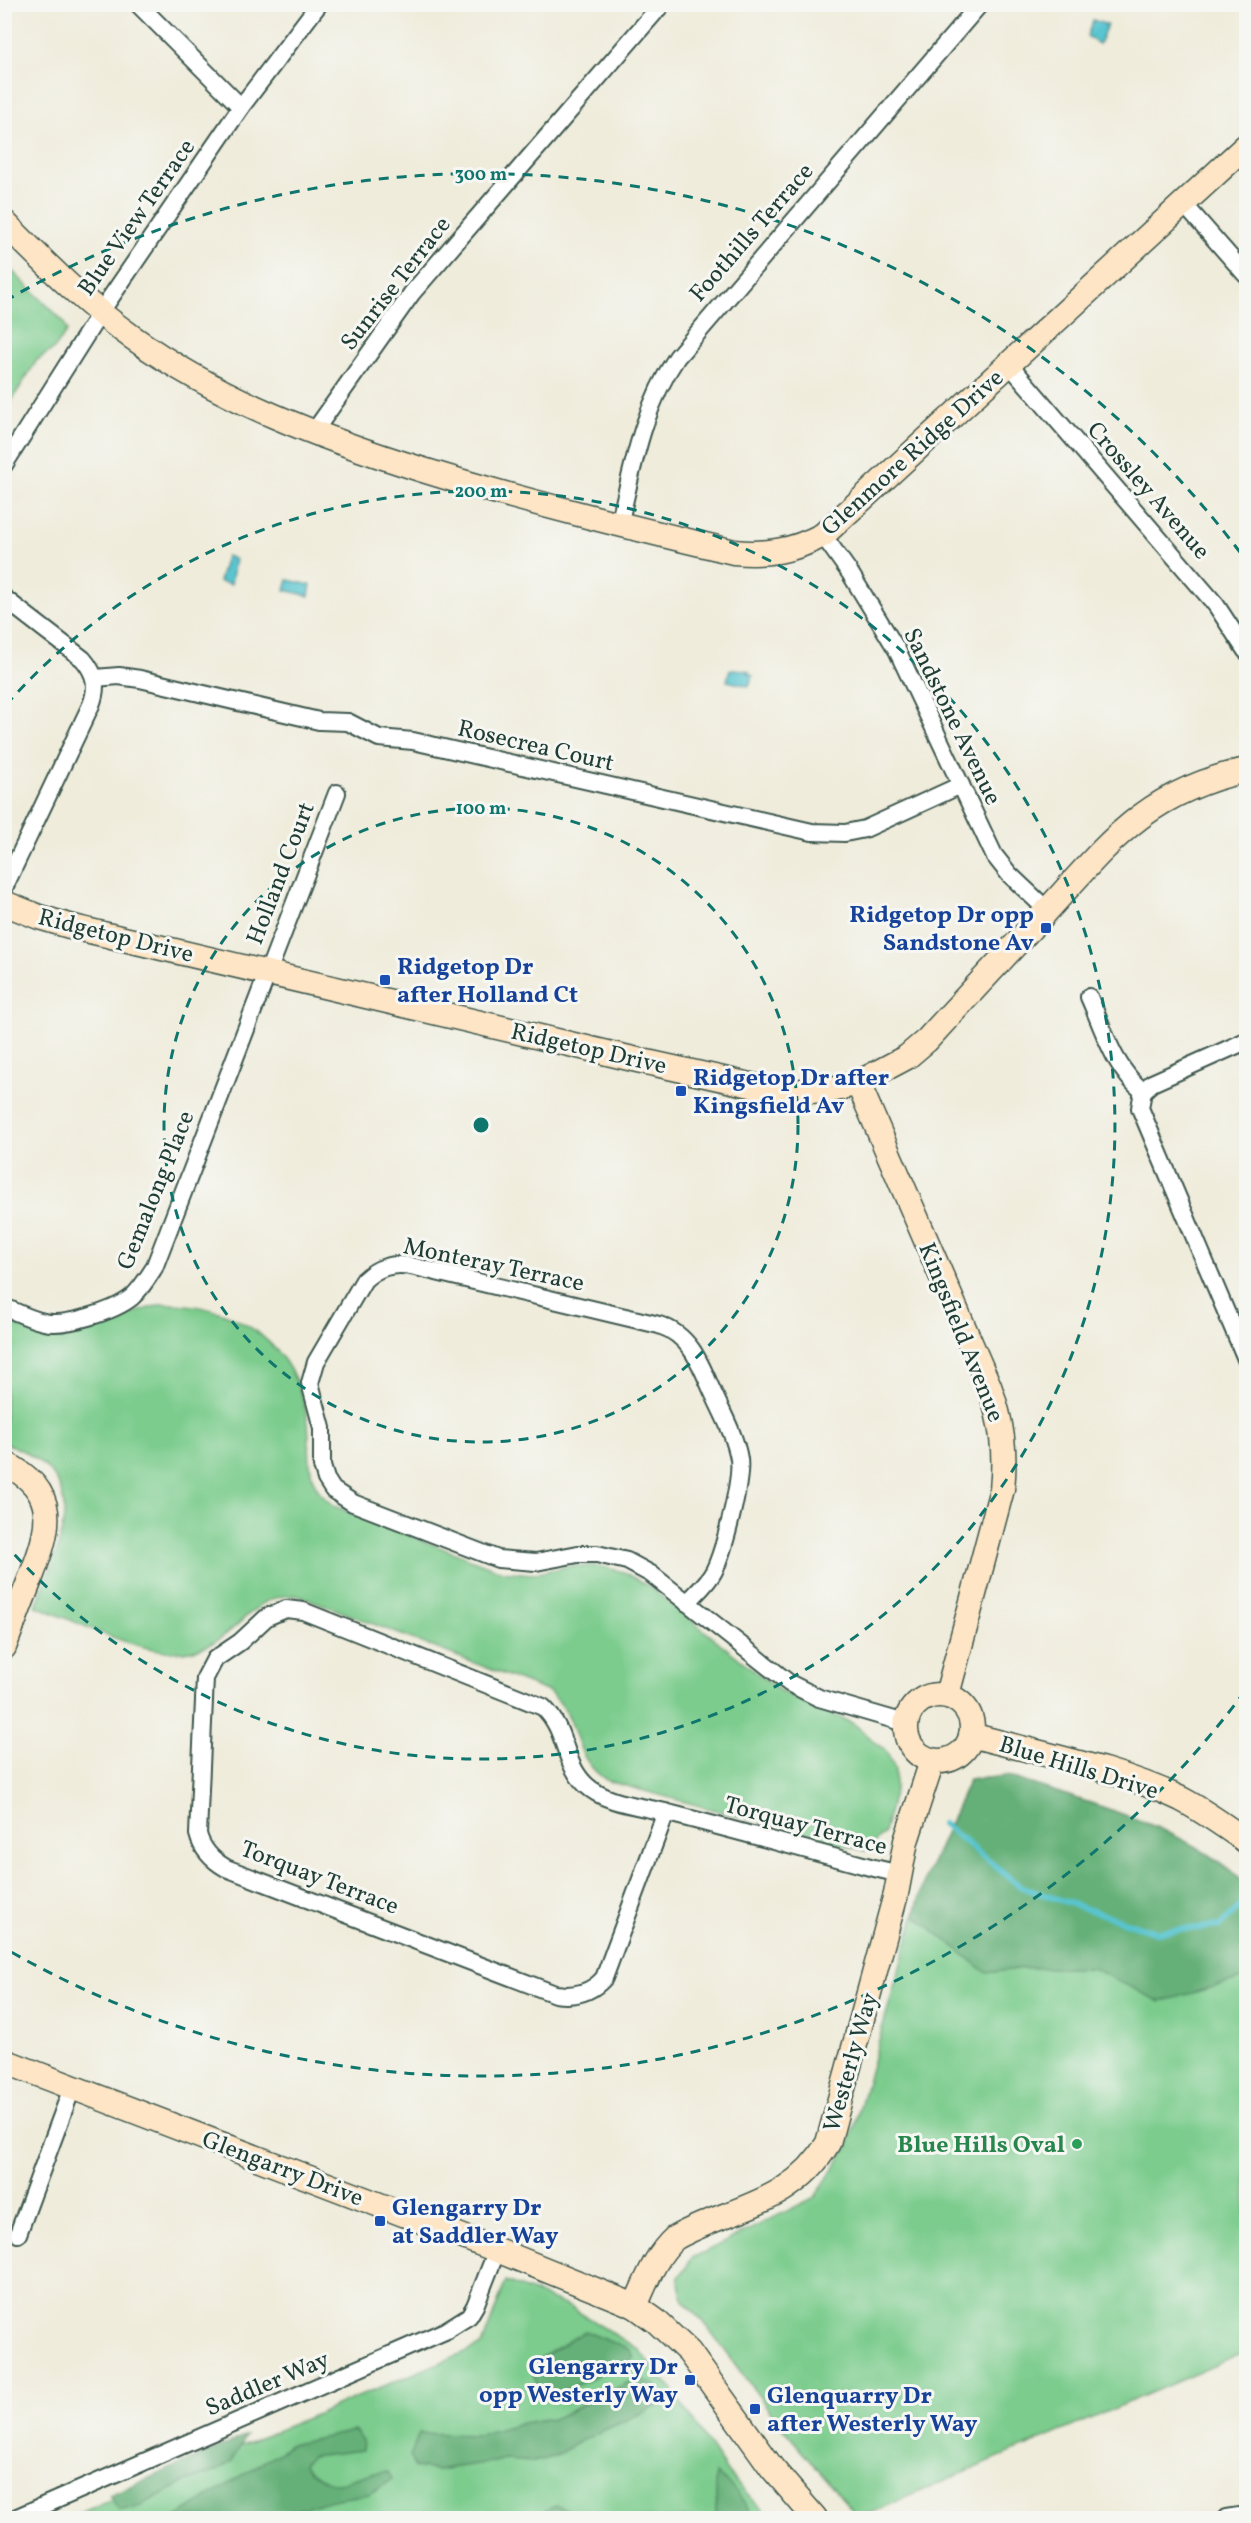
<svg xmlns="http://www.w3.org/2000/svg" width="1251" height="2523" font-family="Vollkorn,serif">
<style>
.green{fill:#7ccc8d;stroke:#4e8460;stroke-width:1.5}
.forest{fill:#65b078;stroke:#427656;stroke-width:1.5}
.water{fill:#58c5d0;stroke:#3c8182;stroke-width:1.5}
.lines{fill:none;stroke-linecap:round;stroke-linejoin:round}
.stream{stroke:#58c5d0;stroke-width:6}
.street-casing{stroke:#3e574d;stroke-width:20}
.secondary-casing{stroke:#3e574d;stroke-width:27}
.street{stroke:#fff;stroke-width:16}
.secondary{stroke:#fde5c5;stroke-width:24}
.ring{fill:none;stroke:#0f766e;stroke-width:3;stroke-dasharray:10 8}
.transit-dot{fill:#1a4fb4;stroke:#f6f6f2;stroke-width:2}
.leisure-dot{fill:#2e9e5b;stroke:#f6f6f2;stroke-width:2}
.labels{text-anchor:middle;stroke-width:6;stroke-linejoin:round;paint-order:stroke}
.street-label{font-size:24px;fill:#1f3d34;stroke:#f6f6f2}
.transit-label{font-size:24px;font-weight:bold;fill:#164399;stroke:#f6f6f2;text-anchor:start}
.leisure-label{font-size:24px;font-weight:bold;fill:#27864d;stroke:#f6f6f2;text-anchor:end}
.centre{fill:#0f766e;stroke:#f6f6f2;stroke-width:3}
.ring-label{font-size:18px;text-anchor:middle;font-weight:bold;fill:#0f766e;stroke:#f6f6f2;stroke-width:6;stroke-linejoin:round;paint-order:stroke}
</style>
<rect width="100%" height="100%" fill="#f6f6f2"/>
<filter id="ink" filterUnits="userSpaceOnUse"><feTurbulence type="fractalNoise" baseFrequency=".0167" numOctaves="2"/><feDisplacementMap in="SourceGraphic" scale="12" xChannelSelector="R" yChannelSelector="G"/><feConvolveMatrix kernelMatrix="1 2 1 2 8 2 1 2 1" color-interpolation-filters="sRGB"/></filter>
<filter id="wash" filterUnits="userSpaceOnUse"><feTurbulence type="fractalNoise" baseFrequency=".008" numOctaves="4" result="noise"/><feDisplacementMap in="SourceGraphic" scale="24" xChannelSelector="R" yChannelSelector="G"/><feGaussianBlur stdDeviation="1.35" result="paint"/><feColorMatrix in="noise" values="0 0 0 0 0 0 0 0 0 0 0 0 0 0 0 0 0 1.4 0 .05"/><feComposite in="paint" operator="in"/></filter>
<g filter="url(#wash)">
<rect width="100%" height="100%" fill="#efecdb"/>
<g class="green">
<path d="M5,264l58,57 4,10 -13,18 -17,11 -32,51v18z"/>
<path d="M162,1304c76,-2 135,42 146,119 4,34 -6,60 26,83l167,65 32,3 37,-8h28l26,6 23,13 133,106 74,33 33,28 8,17v20l-11,44 -18,18 -258,-70c-41,-26 -23,-60 -59,-89l-248,-96c-52,-7 -59,45 -111,55 -44,7 -112,-29 -154,-45 26,-69 59,-128 -31,-163v-122c27,11 41,15 70,10z"/>
<path d="M1007,1776c76,26 182,50 239,109v467l-387,166 -78,-92 -78,-105 -20,-20 -5,-22 14,-21 123,-61 34,-52 75,-263 45,-102z"/>
<path d="M506,2281l66,27 66,41 34,40 56,84 42,45h-702l414,-173z"/>
</g>
<g class="forest">
<path d="M1007,1776c76,26 182,50 239,109v93l-86,24 -67,-34h-69l-37,5 -72,-58 9,-33 45,-102z"/>
<path d="M585,2331l45,19 4,8 -82,39 -13,-8 -7,-17 9,-14z"/>
<path d="M635,2379l19,4 10,20 -84,38 -27,16 -20,5 -27,-2 -70,10 -22,-3 -4,-10 9,-24 59,2 39,-11 41,-7z"/>
<path d="M354,2431l9,9 -1,10 -51,6 -8,8c37,38 45,7 85,8l4,7 -23,15 -37,6 -45,13 -58,5h-54l115,-73z"/>
<path d="M246,2436l-14,25 -13,9 -33,12 -53,27 -14,1 -10,-15z"/>
<path d="M716,2473c14,11 26,23 34,39l-7,6h-27z"/>
<path d="M557,2505l29,13h-55z"/>
</g>
<g class="water">
<path d="M1093,20l14,5 -8,19 -12,-8z"/>
<path d="M226,556l9,3 -4,25 -12,-2z"/>
<path d="M288,580l23,5 -2,11 -24,-6z"/>
<path d="M736,669l13,2 -1,2 5,2 -4,11 -22,-5 3,-11z"/>
</g>
<g class="lines">
<path class="stream" d="M943,1824l78,63 135,45 64,-6 26,-25"/>
</g>
</g>
<g filter="url(#ink)">
<g class="lines">
<g class="street-casing">
<g id="street">
<path d="M138,4l103,103"/>
<path d="M1183,203l63,72"/>
<path d="M1009,364l207,241 30,46"/>
<path d="M313,433l99,-140 250,-289"/>
<path d="M4,465l96,-152 141,-206 78,-103"/>
<path d="M619,525c14,-59 24,-118 58,-168l303,-353"/>
<path d="M823,535l27,38 47,77 97,205 15,19 38,36"/>
<path d="M4,598l79,61c13,15 15,28 8,46l-87,183"/>
<path d="M95,678l24,-2 21,3 179,42 29,1 31,16 34,3 399,91 33,1 20,-4 96,-44"/>
<path d="M1089,997c15,33 25,72 54,94"/>
<path d="M1246,1041l-94,42 -9,8 -3,17 106,251"/>
<path d="M4,1307c13,5 26,12 40,15 21,5 71,-11 88,-25 9,-8 15,-18 22,-29l183,-475"/>
<path d="M687,1603c9,-10 21,-20 27,-32 10,-20 28,-90 25,-112 -4,-25 -19,-50 -29,-73 -11,-26 -22,-52 -51,-61l-248,-59c-19,-3 -33,1 -47,14l-48,82 -6,21 12,45v38l4,13 7,11 20,13 145,56 38,3 42,-8h19l30,7 24,13 138,109 30,15 86,25"/>
<path d="M666,1812l-62,166c-13,15 -29,19 -49,16l-329,-126c-14,-8 -24,-18 -28,-34l7,-156 10,-19 25,-17 27,-25 19,-8 17,2 240,96c25,24 19,55 43,78 21,20 59,21 86,29 66,17 132,35 198,53l30,7"/>
<path d="M18,2234l54,-146"/>
<path d="M15,2518l430,-187 24,-15 6,-10 22,-56"/>
<path d="M1226,2518l20,-3"/>
</g>
</g>
<g class="secondary-casing">
<g id="secondary">
<path d="M4,222c41,41 81,82 128,115 88,63 189,101 291,133 103,32 206,57 311,82 33,3 59,-1 89,-17l423,-389"/>
<path d="M4,903l35,14 34,10 560,132 149,33 50,-2 26,-7 49,-26 20,-17c38,-42 77,-83 115,-124 67,-73 102,-123 204,-146"/>
<path d="M858,1083l131,303c13,35 17,66 13,103l-55,206"/>
<path d="M4,1463c57,28 46,65 27,114 -9,23 -18,46 -27,70"/>
<circle cx="939" cy="1728" r="33"/>
<path d="M971,1735c69,19 146,33 210,64 23,12 44,27 65,42"/>
<path d="M4,2061l493,189 138,56 21,15 33,31 83,116 43,50"/>
<path d="M635,2306c11,-24 20,-50 40,-68 57,-32 117,-33 153,-95l68,-249 10,-53 26,-80"/>
</g>
</g>
<use href="#street" class="street"/>
<use href="#secondary" class="secondary"/>
</g>
</g>
<g class="ring">
<circle cx="481" cy="1125" r="317"/>
<path d="M6 705A634 634 0 1 1 6 1545"/>
<path d="M1245 1691A951 951 0 0 1 6 1949M5 301A951 951 0 0 1 1245 559"/>
</g>
<g class="transit-dot">
<rect x="1040" y="922" width="12" height="12" rx="3"/>
<rect x="379" y="974" width="12" height="12" rx="3"/>
<rect x="675" y="1085" width="12" height="12" rx="3"/>
<rect x="374" y="2215" width="12" height="12" rx="3"/>
<rect x="684" y="2374" width="12" height="12" rx="3"/>
<rect x="749" y="2403" width="12" height="12" rx="3"/>
</g>
<circle class="leisure-dot" cx="1077" cy="2144" r="6"/>
<g class="labels">
<g class="street-label">
<text transform="translate(136 217) rotate(-55)" y="8">Blue View Terrace</text>
<text transform="translate(751 232) rotate(-49)" y="8">Foothills Terrace</text>
<text transform="translate(395 283) rotate(-52)" y="8">Sunrise Terrace</text>
<text transform="translate(912 452) rotate(-42)" y="8">Glenmore Ridge Drive</text>
<text transform="translate(1149 490) rotate(49)" y="8">Crossley Avenue</text>
<text transform="translate(953 716) rotate(64)" y="8">Sandstone Avenue</text>
<text transform="translate(536 745) rotate(13)" y="8">Rosecrea Court</text>
<text transform="translate(280 873) rotate(-69)" y="8">Holland Court</text>
<text transform="translate(116 935) rotate(14)" y="8">Ridgetop Drive</text>
<text transform="translate(589 1048) rotate(13)" y="8">Ridgetop Drive</text>
<text transform="translate(155 1190) rotate(-68)" y="8">Gemalong Place</text>
<text transform="translate(494 1264) rotate(12)" y="8">Monteray Terrace</text>
<text transform="translate(962 1332) rotate(68)" y="8">Kingsfield Avenue</text>
<text transform="translate(1079 1767) rotate(17)" y="8">Blue Hills Drive</text>
<text transform="translate(806 1825) rotate(15)" y="8">Torquay Terrace</text>
<text transform="translate(320 1877) rotate(21)" y="8">Torquay Terrace</text>
<text transform="translate(850 2062) rotate(-74)" y="8">Westerly Way</text>
<text transform="translate(283 2168) rotate(21)" y="8">Glengarry Drive</text>
<text transform="translate(267 2383) rotate(-23)" y="8">Saddler Way</text>
</g>
<g class="transit-label">
<text x="1034" y="922" text-anchor="end">Ridgetop Dr opp<tspan x="1034" dy="28">Sandstone Av</tspan></text>
<text x="397" y="974">Ridgetop Dr<tspan x="397" dy="28">after Holland Ct</tspan></text>
<text x="693" y="1085">Ridgetop Dr after<tspan x="693" dy="28">Kingsfield Av</tspan></text>
<text x="392" y="2215">Glengarry Dr<tspan x="392" dy="28">at Saddler Way</tspan></text>
<text x="678" y="2374" text-anchor="end">Glengarry Dr<tspan x="678" dy="28">opp Westerly Way</tspan></text>
<text x="767" y="2403">Glenquarry Dr<tspan x="767" dy="28">after Westerly Way</tspan></text>
</g>
<g class="leisure-label">
<text x="1065" y="2152">Blue Hills Oval</text>
</g>
</g>
<circle cx="481" cy="1125" r="9" class="centre"/>
<g class="ring-label">
<text x="481" y="180">300 m</text>
<text x="481" y="497">200 m</text>
<text x="481" y="814">100 m</text>
</g>
<rect width="1251" height="2523" fill="none" stroke="#f6f6f2" stroke-width="24"/>
</svg>
